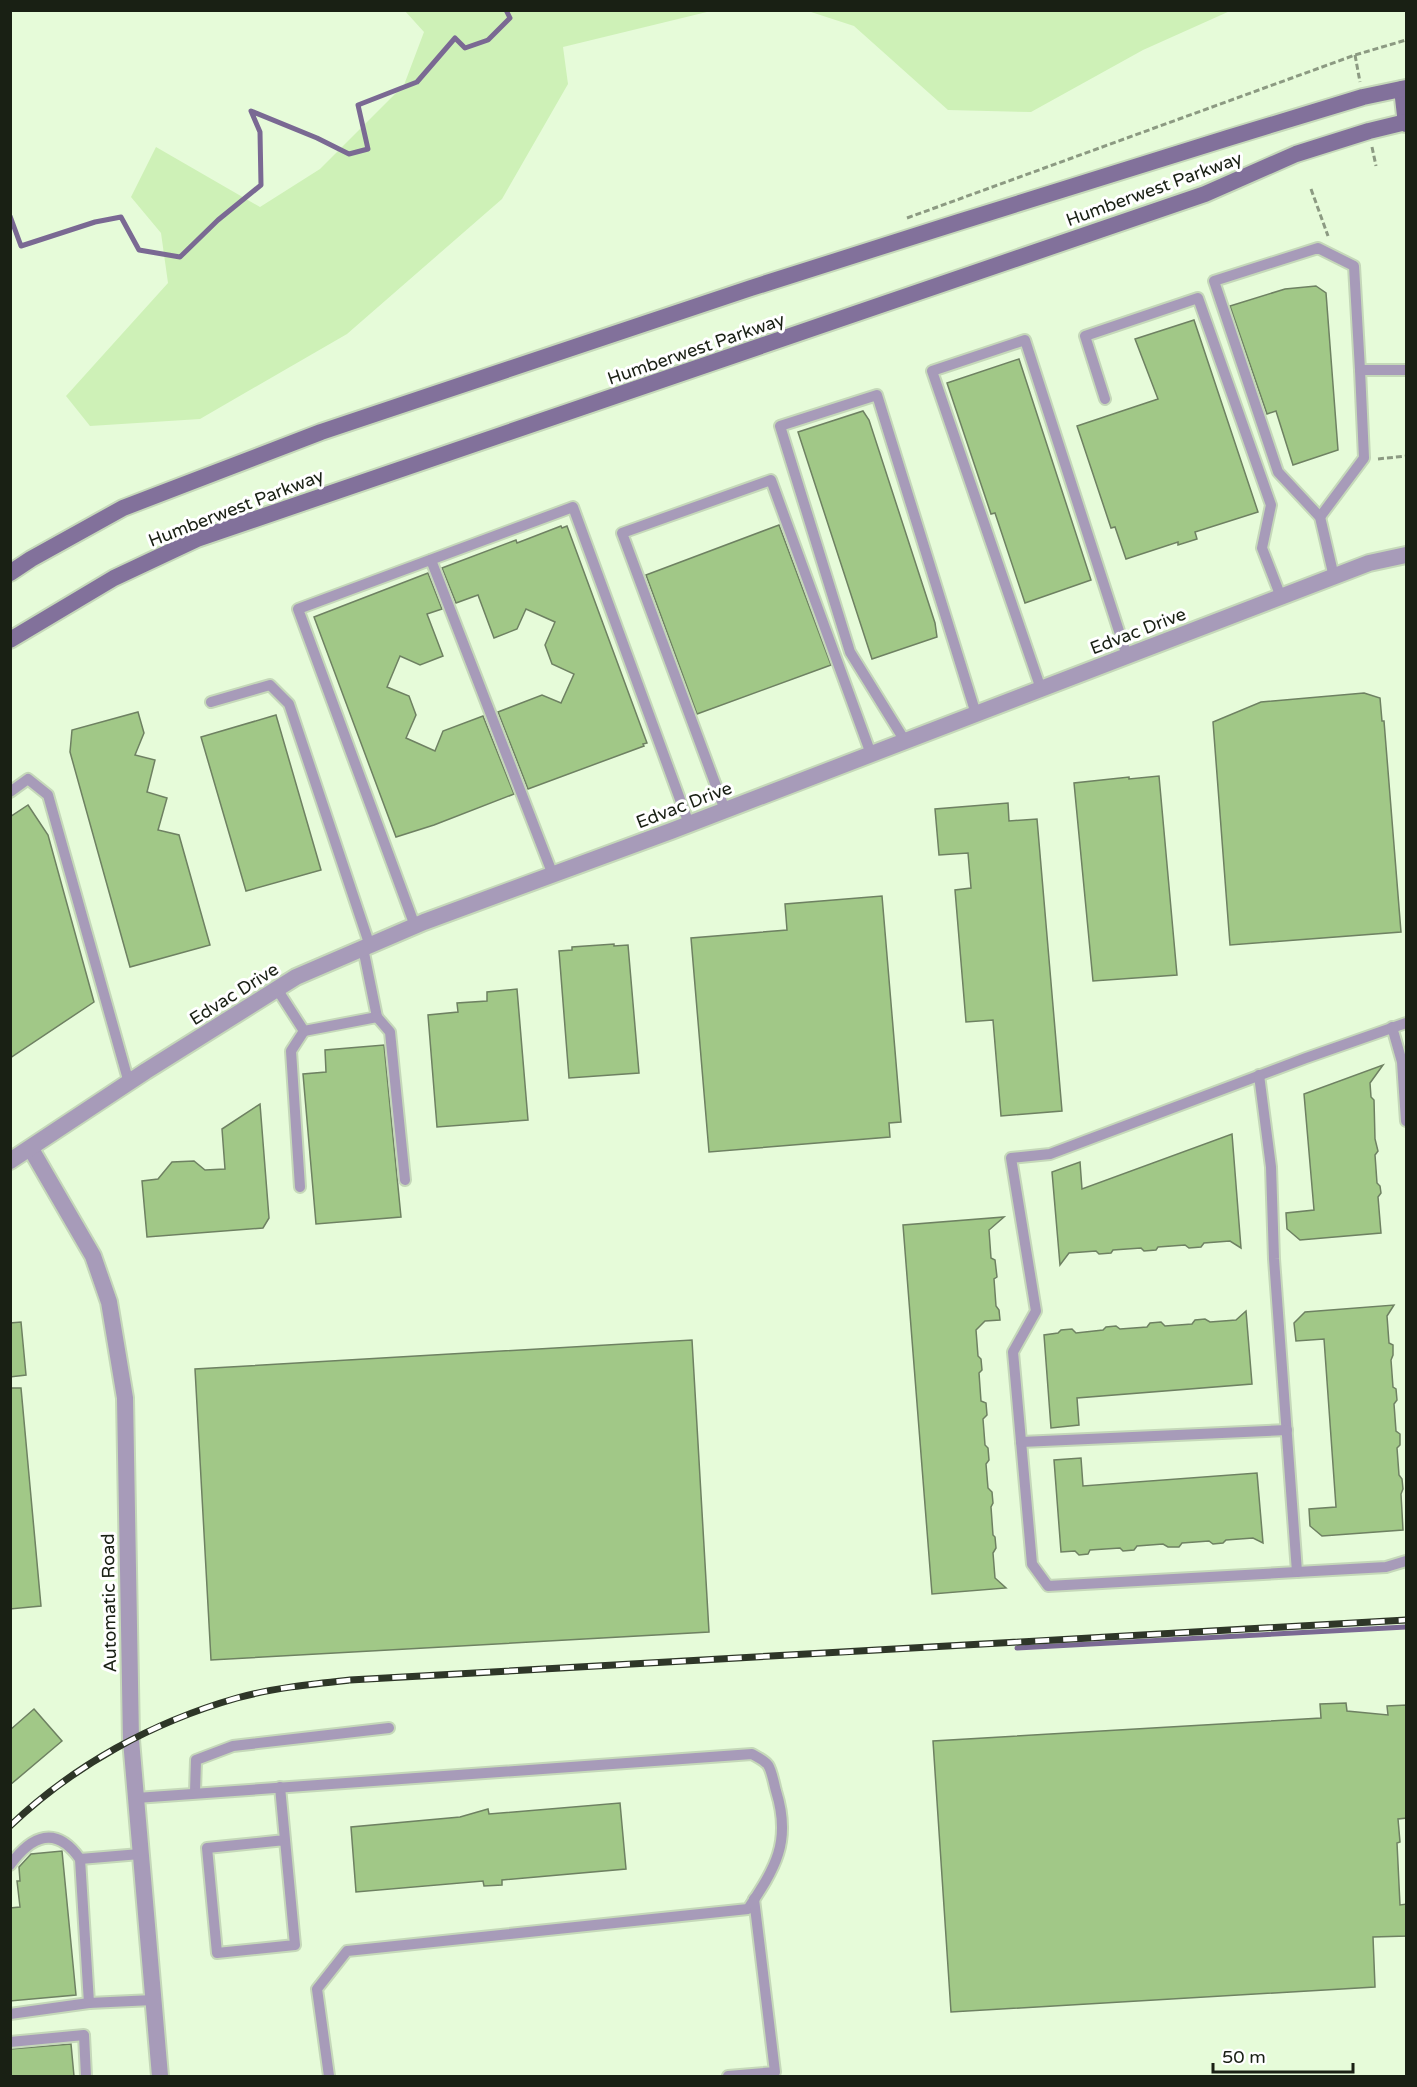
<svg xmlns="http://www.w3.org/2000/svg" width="1417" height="2087" viewBox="0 0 1417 2087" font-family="'Varela Round',sans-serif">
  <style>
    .green { fill: #cef1b7 }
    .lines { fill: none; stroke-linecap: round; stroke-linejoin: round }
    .stream { stroke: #7a6993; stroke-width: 5 }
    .building { fill: #a1c887; stroke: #6e8162; stroke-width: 1.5 }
    .service-casing { stroke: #c5d8b9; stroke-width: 14 }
    .minor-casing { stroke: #c5d8b9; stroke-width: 20 }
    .secondary-casing { stroke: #c5d8b9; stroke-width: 20 }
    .path { stroke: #8c9a82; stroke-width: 3; stroke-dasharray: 6 3; stroke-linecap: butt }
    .service { stroke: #a79bb9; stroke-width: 10 }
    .minor { stroke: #a79bb9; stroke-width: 16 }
    .secondary { stroke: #82719b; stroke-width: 16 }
    .rail-casing { stroke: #2e3628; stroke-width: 7 }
    .rail { stroke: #fff; stroke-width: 4.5; stroke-dasharray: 14; stroke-linecap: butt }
    .labels { text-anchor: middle; stroke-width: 6; stroke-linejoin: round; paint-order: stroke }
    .street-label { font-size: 18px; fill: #192014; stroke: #fff }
  </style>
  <rect width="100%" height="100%" fill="#e6fbd9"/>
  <g class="green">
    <polygon points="405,11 711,11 563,47 568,84 502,199 347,334 200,419 90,426 66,396 168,283 161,233 131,197 156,147 260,207 320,169 404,85 424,32"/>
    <polygon points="808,11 1230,10 1230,11 1143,50 1031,112 948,110 854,26"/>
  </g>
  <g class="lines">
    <g class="stream">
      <polyline points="10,216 21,246 95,222 121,217 139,250 180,257 218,220 261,185 260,132 251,111 317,138 349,154 368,149 358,105 417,82 455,38 465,48 488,40 510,18 506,10"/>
      <polyline points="1017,1648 1406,1627"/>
    </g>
  </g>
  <g class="building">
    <polygon points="1316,286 1326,293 1338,450 1293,465 1276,411 1267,414 1230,306 1285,289"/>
    <polygon points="1194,320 1258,512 1195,532 1197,539 1178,545 1178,542 1126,559 1115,527 1111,528 1077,426 1158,399 1135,339"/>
    <polygon points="1019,359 1091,580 1025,603 995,513 991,514 947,383"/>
    <polygon points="863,411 869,420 935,623 937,637 872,659 798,432"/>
    <polygon points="779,525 831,665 697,714 646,575"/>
    <polygon points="561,526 562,528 567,526 647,743 643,744 644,746 528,789 498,712 542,695 561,703 574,674 552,664 545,645 555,622 526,609 517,629 494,638 478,595 456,603 442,568 516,540 517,543"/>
    <polygon points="428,573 442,609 427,614 443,656 420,665 400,656 387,687 409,696 416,715 406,738 435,751 443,731 483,716 514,794 434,825 396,837 314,617"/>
    <polygon points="1364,693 1380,698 1382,721 1384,721 1401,932 1230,945 1213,722 1261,702"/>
    <polygon points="138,712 144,733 135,755 155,760 147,792 167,798 158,830 179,835 210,945 130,967 70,752 72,730"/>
    <polygon points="276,715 321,870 246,891 201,737"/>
    <polygon points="1159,776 1177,975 1093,981 1074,783 1129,777 1129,779"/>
    <polygon points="1008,803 1009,821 1037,819 1062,1111 1001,1116 993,1020 966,1022 955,890 971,888 968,853 939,855 935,809"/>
    <polygon points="28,805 48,835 94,1002 10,1058 10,817"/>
    <polygon points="882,896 901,1122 889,1123 890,1137 709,1152 691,938 787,930 785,904"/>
    <polygon points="614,944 614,946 628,945 639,1073 569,1078 559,951 572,950 572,947"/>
    <polygon points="517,989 528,1120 437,1127 428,1015 458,1012 457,1003 487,1001 487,992"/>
    <polygon points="384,1045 401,1217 316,1224 303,1074 326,1072 325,1050"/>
    <polygon points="1383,1065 1370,1083 1371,1097 1374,1100 1375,1139 1378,1151 1375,1155 1377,1183 1380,1186 1381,1193 1378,1197 1381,1233 1300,1240 1287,1229 1286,1213 1314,1210 1304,1094"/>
    <polygon points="260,1104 269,1218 263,1228 147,1237 142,1181 158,1179 172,1162 194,1161 205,1170 225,1169 222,1129"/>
    <polygon points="1232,1134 1241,1248 1230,1241 1204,1243 1201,1247 1189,1248 1185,1245 1158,1247 1156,1250 1144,1251 1141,1248 1113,1250 1111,1253 1099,1254 1096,1251 1069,1253 1060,1265 1052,1172 1080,1162 1082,1189"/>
    <polygon points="1004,1217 989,1230 991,1258 995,1260 997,1277 994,1279 996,1306 999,1310 1000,1320 985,1321 976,1330 978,1356 981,1359 982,1370 979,1373 981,1401 986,1403 987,1415 983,1419 985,1445 988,1448 989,1460 986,1464 988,1488 992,1492 993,1503 991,1507 993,1535 995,1537 996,1548 993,1553 995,1578 1006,1588 932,1594 903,1225"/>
    <polygon points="1394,1305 1387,1316 1389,1343 1393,1345 1393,1355 1391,1360 1393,1387 1396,1389 1397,1400 1394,1404 1396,1431 1400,1434 1400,1445 1397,1448 1399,1475 1402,1479 1403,1489 1401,1494 1403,1530 1322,1536 1310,1526 1309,1509 1336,1507 1324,1339 1296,1341 1294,1323 1305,1312"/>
    <polygon points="1246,1311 1252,1384 1077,1398 1079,1425 1051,1428 1044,1335 1058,1333 1061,1330 1072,1329 1076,1333 1103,1330 1106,1327 1116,1326 1120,1329 1147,1327 1150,1323 1161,1322 1165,1326 1192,1324 1195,1320 1205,1319 1210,1322 1236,1320"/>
    <polygon points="21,1322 26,1375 10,1377 10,1323"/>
    <polygon points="692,1340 709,1632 211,1660 195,1369"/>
    <polygon points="10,1388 21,1388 41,1606 10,1609"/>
    <polygon points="1081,1458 1083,1486 1257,1473 1263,1543 1253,1538 1226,1540 1223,1543 1213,1544 1209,1541 1182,1543 1179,1547 1168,1547 1163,1544 1137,1546 1134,1550 1123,1551 1120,1548 1090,1550 1088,1554 1079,1555 1075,1551 1061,1552 1054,1460"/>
    <polygon points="1346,1703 1347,1711 1388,1715 1387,1706 1407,1705 1407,1818 1398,1819 1400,1842 1397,1843 1400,1905 1407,1904 1407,1936 1373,1937 1375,1987 951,2012 933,1741 1321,1718 1320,1704"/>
    <polygon points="34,1709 62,1741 10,1785 10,1730"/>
    <polygon points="620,1803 626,1869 502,1880 502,1885 484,1886 483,1881 356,1892 351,1827 460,1817 488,1809 489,1814"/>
    <polygon points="62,1851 76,1995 10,2001 10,1908 20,1907 17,1881 20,1881 19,1867 31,1854"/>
    <polygon points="71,2044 74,2076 10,2076 10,2049"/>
  </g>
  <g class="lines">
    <defs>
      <g id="service">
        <polyline points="1105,399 1085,336 1198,298 1271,505 1262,548 1281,597"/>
        <polyline points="1320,517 1364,458 1360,370"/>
        <polyline points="431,560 553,875"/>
        <polyline points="1334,577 1320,517 1278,472 1214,281 1318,248 1354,266 1360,370 1406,370"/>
        <polyline points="1041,689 932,371 1025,340 1127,656"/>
        <polyline points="211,702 270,685 289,704 370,946"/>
        <polyline points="905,741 850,652 780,426 877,395 976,714"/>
        <polyline points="10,792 28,779 48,795 129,1083"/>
        <polyline points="725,810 622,533 771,480 871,754"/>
        <polyline points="415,926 298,609 573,507 689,824"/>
        <polyline points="277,989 304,1031 377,1017 363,948"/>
        <polyline points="377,1017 390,1032 405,1180"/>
        <polyline points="1406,1023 1306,1058 1050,1154 1011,1158 1036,1311 1013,1352 1032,1564 1048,1586 1386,1567 1406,1561"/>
        <polyline points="1392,1027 1402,1062 1406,1121"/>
        <polyline points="1259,1075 1271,1167 1274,1259 1297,1572"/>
        <polyline points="300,1187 291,1051 304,1031"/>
        <polyline points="1021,1442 1287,1430"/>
        <polyline points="280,1787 295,1945 217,1953 207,1848 285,1840"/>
        <polyline points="195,1792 196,1760 233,1746 389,1728"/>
        <path d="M 136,1798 L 752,1754 C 757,1757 764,1760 768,1765 C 772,1771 774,1784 776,1791 C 792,1842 775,1868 748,1909 L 347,1951 L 317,1989 L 329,2076"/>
        <polyline points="80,1859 140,1854"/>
        <path d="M 10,1865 C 32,1835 56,1825 80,1859 L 89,2003"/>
        <polyline points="10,2014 89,2003 153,2000"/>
        <polyline points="10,2042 84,2035 86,2076"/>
        <polyline points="728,2076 775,2072 754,1899"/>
      </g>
      <g id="minor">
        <polyline points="31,1149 93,1256 109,1302 125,1398 131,1740 160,2076"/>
        <polyline points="10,1161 146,1071 296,977 424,922 671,831 1369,563 1406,555"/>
      </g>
      <g id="secondary">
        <polyline points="1402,89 1406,124"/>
        <polyline points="10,573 31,559 123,508 321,432 751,288 959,222 1228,138 1363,97 1406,88"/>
        <polyline points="10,640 114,578 197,539 1205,194 1296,154 1369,131 1406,122"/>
      </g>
    </defs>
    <use href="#service" class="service-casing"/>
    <use href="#minor" class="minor-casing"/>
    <use href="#secondary" class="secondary-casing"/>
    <g class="path">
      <polyline points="1355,55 1360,82"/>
      <polyline points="1372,147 1376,166"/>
      <polyline points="1311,189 1328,236"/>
      <polyline points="907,218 1355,55 1406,40"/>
      <polyline points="1378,459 1406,456"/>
    </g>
    <use href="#service" class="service"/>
    <use href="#minor" class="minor"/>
    <use href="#secondary" class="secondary"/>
    <defs>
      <path id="rail" d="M 10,1826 C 74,1765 153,1722 237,1698 C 273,1688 312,1684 350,1680 L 1406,1620"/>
    </defs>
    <use href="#rail" class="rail-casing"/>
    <use href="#rail" class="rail"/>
  </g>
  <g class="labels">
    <g class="street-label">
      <text transform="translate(1154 189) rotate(-20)" y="6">Humberwest Parkway</text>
      <text transform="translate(696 349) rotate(-19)" y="6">Humberwest Parkway</text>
      <text transform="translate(236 508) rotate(-21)" y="6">Humberwest Parkway</text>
      <text transform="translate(1138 631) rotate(-21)" y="6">Edvac Drive</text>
      <text transform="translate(684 805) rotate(-21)" y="6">Edvac Drive</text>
      <text transform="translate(234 994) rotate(-32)" y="6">Edvac Drive</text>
      <text transform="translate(109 1603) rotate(-91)" y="6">Automatic Road</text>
    </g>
  </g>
  <rect width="1417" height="2087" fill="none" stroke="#192014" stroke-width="24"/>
  <path d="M1213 2063v9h140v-9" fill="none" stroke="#192014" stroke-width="3"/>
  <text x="1222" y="2063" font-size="18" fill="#192014" stroke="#ffffff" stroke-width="4.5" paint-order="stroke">50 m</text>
</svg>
